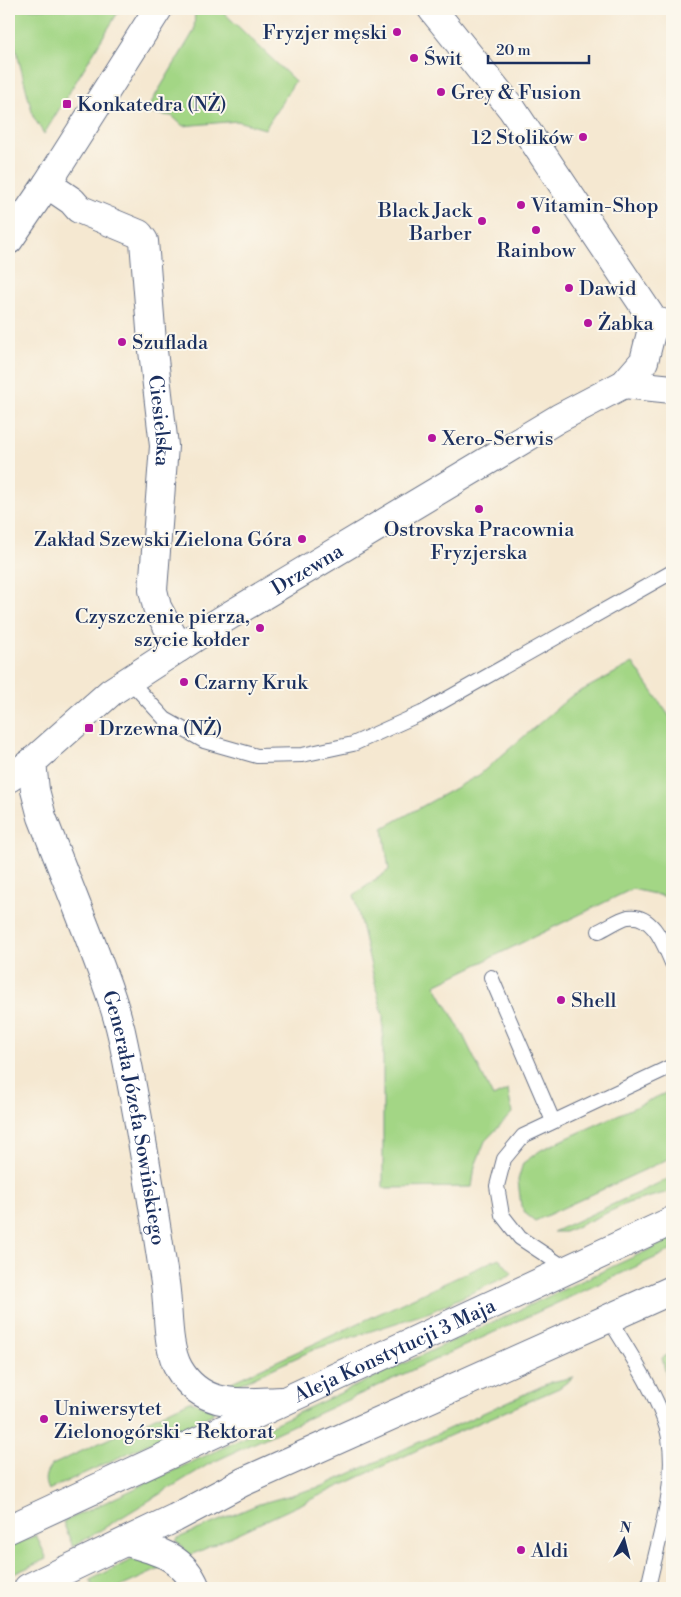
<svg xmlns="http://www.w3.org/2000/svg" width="681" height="1597" viewBox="0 0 681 1597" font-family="'Libre Bodoni',serif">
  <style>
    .green { fill: #a3d685; stroke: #5f8272 }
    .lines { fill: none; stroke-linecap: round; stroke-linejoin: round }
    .service-casing { stroke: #677086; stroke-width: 16 }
    .minor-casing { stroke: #677086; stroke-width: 30 }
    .secondary-casing { stroke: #677086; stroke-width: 30 }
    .service { stroke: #fff; stroke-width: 14 }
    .minor { stroke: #fff; stroke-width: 28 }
    .secondary { stroke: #fff; stroke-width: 28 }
    .poi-dot { fill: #b5179e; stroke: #fbf7ec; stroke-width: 2 }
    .labels { text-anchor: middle; stroke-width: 4; stroke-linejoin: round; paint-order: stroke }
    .poi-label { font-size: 20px; fill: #1b2f5e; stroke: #fbf7ec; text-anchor: start }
    .street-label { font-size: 20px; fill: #1b2f5e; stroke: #fbf7ec }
  </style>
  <rect width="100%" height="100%" fill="#fbf7ec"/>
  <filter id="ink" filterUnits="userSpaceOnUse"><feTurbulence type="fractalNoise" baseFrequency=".02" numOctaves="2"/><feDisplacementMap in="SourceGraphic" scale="10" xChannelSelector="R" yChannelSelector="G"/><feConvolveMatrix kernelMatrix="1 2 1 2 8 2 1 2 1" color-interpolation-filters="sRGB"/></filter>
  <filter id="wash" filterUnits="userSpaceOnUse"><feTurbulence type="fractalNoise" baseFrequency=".0096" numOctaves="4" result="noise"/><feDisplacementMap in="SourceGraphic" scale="20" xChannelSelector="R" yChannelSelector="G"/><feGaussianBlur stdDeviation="1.12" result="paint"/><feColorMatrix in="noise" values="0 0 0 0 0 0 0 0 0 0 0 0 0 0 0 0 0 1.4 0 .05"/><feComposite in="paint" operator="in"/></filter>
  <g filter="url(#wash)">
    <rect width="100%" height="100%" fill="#f5e8d1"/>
    <g class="green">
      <polygon points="9,9 120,9 44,134 33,116 9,21"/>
      <polygon points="195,9 220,9 295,81 265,129 237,121 183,126 172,116 145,113 194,31"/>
      <polygon points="633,663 672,720 672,898 632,889 435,985 461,1031 493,1097 508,1090 512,1113 485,1141 475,1166 472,1187 383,1188 383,1016 354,895 389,870 383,828 479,775 570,697"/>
      <polygon points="672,1090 672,1157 535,1221 526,1214 521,1206 518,1180 523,1163 541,1150"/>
      <polygon points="672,1177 672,1191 628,1203 565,1232 553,1232"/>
      <polygon points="672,1239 672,1250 209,1464 73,1547 63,1522"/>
      <polygon points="499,1258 512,1273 510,1275 430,1312 315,1349 235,1386 221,1387"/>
      <polygon points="672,1352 672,1400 662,1358"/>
      <polygon points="574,1377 559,1388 426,1446 200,1551 190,1555 176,1541 178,1538 259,1504 323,1486 551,1382"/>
      <path d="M 190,1401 L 213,1410 L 213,1414 L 48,1490 C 43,1480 45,1473 52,1465 Z"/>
      <polygon points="36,1535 47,1559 9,1576 9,1548"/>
      <polygon points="131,1560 145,1560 164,1567 118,1588 94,1588 90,1580"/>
    </g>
  </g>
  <g filter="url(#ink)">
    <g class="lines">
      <defs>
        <g id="service">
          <polyline points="129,680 165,719 204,741 257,756 302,755 353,744 422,713 672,572"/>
          <path d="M 599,931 C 608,927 619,919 628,917 C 653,913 664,945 672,963"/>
          <polyline points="491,977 553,1121"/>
          <polyline points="567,1269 520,1238 502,1215 497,1186 504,1159 523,1136 672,1066"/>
          <path d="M 609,1319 C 628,1350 663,1403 669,1438 C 677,1487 658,1540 648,1588"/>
        </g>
        <g id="minor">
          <polyline points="432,9 512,109 654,321 671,325"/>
          <path id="s1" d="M 47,184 L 72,201 L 79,209 L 139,234 L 144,241 L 152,342 L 164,446 L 153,590 L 157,607 L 179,648"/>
          <polyline points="9,240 47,184 158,9"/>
          <polyline points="624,384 672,389"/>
          <path id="s2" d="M 32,762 L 35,790 L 42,817 C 58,857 73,897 89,937 C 102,972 117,1008 124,1045 C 140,1124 153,1204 165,1283 C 169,1308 166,1347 179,1369 C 203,1410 243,1402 283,1401"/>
          <path id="s3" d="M 9,778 L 32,762 L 111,692 L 222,620 L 559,418 L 624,384 L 644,361 L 654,321"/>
          <path d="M 127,1542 C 158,1551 183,1556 196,1588"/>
        </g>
        <g id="secondary">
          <path id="s4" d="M 9,1529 L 672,1221"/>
          <polyline points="28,1588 175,1518 243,1482 672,1290"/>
        </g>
      </defs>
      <use href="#service" class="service-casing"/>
      <use href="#minor" class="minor-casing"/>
      <use href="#secondary" class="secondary-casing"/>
      <use href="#service" class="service"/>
      <use href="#minor" class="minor"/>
      <use href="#secondary" class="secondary"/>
    </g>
  </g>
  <g class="poi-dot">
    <circle cx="397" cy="32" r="5"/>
    <circle cx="414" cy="58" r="5"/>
    <circle cx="441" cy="92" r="5"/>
    <rect x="62" y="99" width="10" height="10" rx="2.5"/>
    <circle cx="583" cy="137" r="5"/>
    <circle cx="521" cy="205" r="5"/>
    <circle cx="482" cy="221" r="5"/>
    <circle cx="536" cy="230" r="5"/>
    <circle cx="569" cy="288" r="5"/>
    <circle cx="588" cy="323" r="5"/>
    <circle cx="122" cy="342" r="5"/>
    <circle cx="432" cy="438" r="5"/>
    <circle cx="479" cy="509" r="5"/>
    <circle cx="302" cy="539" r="5"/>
    <circle cx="260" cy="628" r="5"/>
    <circle cx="184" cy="682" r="5"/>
    <rect x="84" y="723" width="10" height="10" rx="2.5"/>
    <circle cx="561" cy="1000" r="5"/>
    <circle cx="44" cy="1419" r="5"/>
    <circle cx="521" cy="1550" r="5"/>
  </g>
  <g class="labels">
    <g class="poi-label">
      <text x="387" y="39" text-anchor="end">Fryzjer męski</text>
      <text x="424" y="65">Świt</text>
      <text x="451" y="99">Grey &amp; Fusion</text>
      <text x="77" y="111">Konkatedra (NŻ)</text>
      <text x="573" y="144" text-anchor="end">12 Stolików</text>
      <text x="531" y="212">Vitamin-Shop</text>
      <text x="472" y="217" text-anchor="end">Black Jack<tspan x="472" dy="23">Barber</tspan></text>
      <text x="536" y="257" text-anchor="middle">Rainbow</text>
      <text x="579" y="295">Dawid</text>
      <text x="598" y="330">Żabka</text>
      <text x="132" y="349">Szuflada</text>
      <text x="442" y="445">Xero-Serwis</text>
      <text x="479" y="536" text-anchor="middle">Ostrovska Pracownia<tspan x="479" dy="23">Fryzjerska</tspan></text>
      <text x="292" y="546" text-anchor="end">Zakład Szewski Zielona Góra</text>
      <text x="250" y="623" text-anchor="end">Czyszczenie pierza,<tspan x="250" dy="23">szycie kołder</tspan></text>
      <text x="194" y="689">Czarny Kruk</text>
      <text x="99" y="735">Drzewna (NŻ)</text>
      <text x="571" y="1007">Shell</text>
      <text x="54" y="1415">Uniwersytet<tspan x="54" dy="23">Zielonogórski - Rektorat</tspan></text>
      <text x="531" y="1557">Aldi</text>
    </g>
    <g class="street-label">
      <text dy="7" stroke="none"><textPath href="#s1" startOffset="295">Ciesielska</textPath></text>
      <text dy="7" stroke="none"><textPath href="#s3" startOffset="365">Drzewna</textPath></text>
      <text dy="7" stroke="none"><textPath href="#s2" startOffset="372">Generała Józefa Sowińskiego</textPath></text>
      <text dy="7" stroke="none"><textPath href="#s4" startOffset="425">Aleja Konstytucji 3 Maja</textPath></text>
    </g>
  </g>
  <rect width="681" height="1597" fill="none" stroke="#fbf7ec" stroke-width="30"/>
  <g transform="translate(624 1540) rotate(7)" stroke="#fbf7ec" stroke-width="4" paint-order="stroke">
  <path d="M0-4L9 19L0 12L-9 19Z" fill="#1b2f5e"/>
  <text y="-8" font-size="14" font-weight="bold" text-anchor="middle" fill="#1b2f5e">N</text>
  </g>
  <path d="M488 55v8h101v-8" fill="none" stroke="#1b2f5e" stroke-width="2.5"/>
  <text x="496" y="55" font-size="15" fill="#1b2f5e" stroke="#fbf7ec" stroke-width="4" paint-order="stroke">20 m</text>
</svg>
